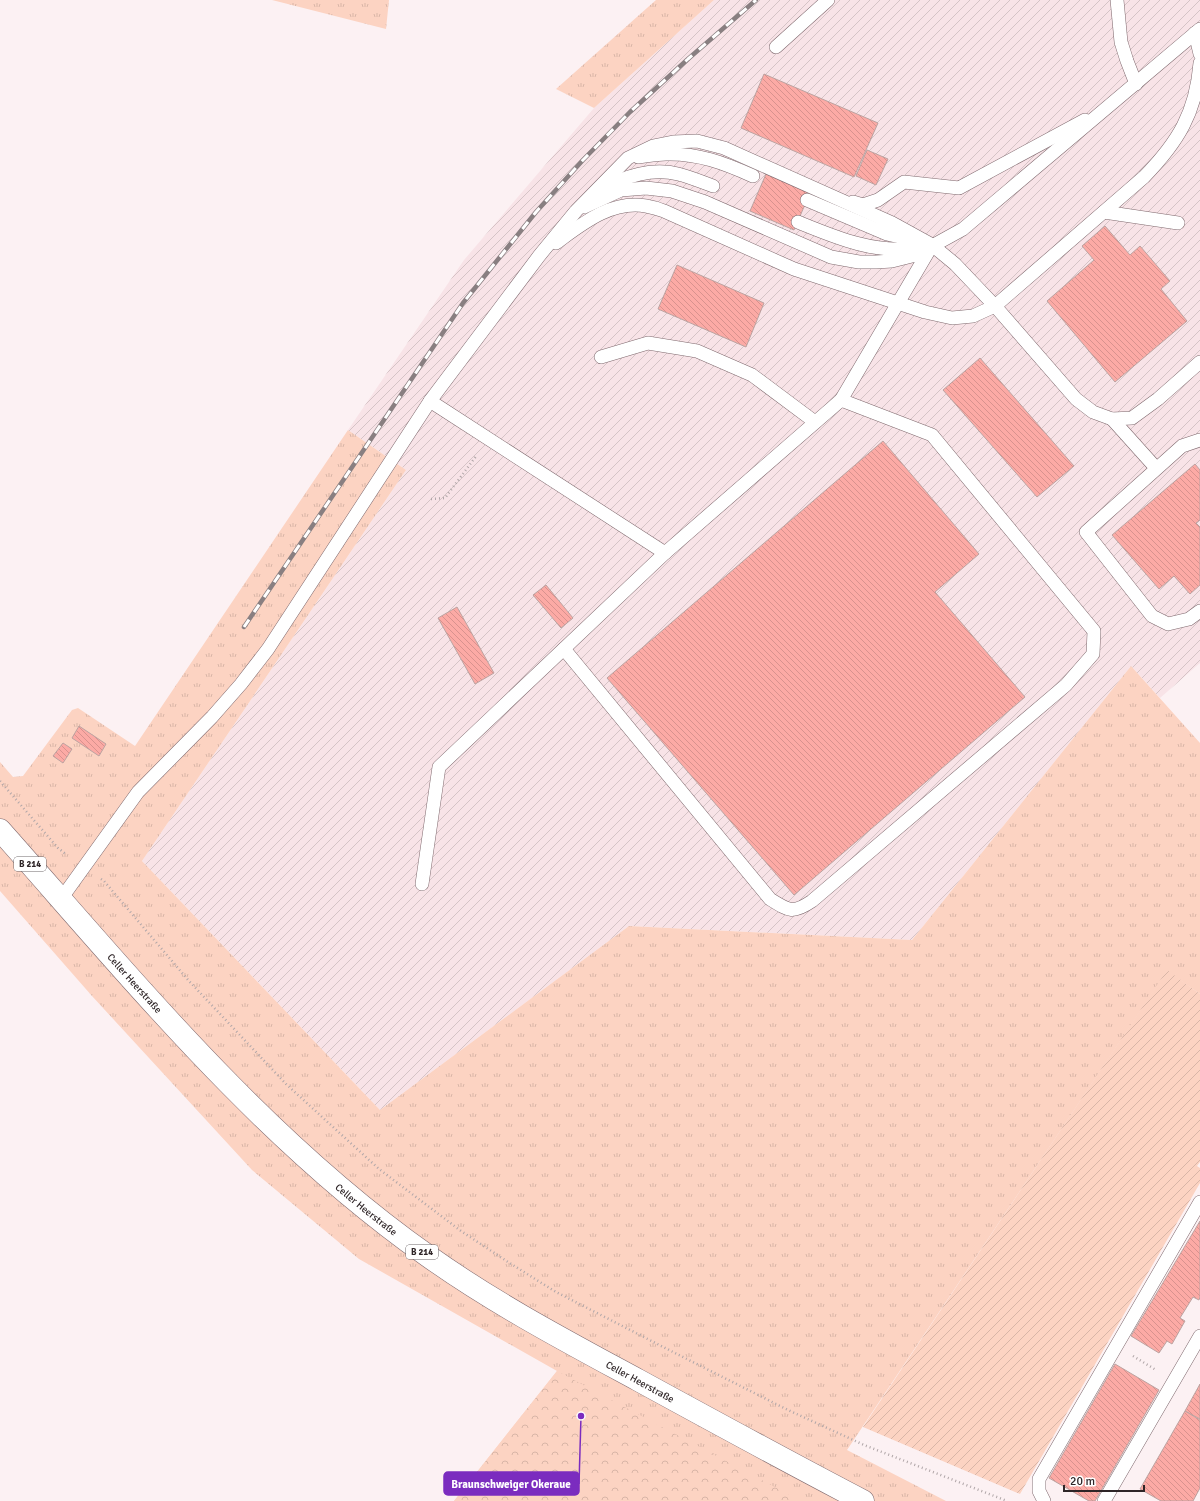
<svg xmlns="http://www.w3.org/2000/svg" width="1200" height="1501" viewBox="0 0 1200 1501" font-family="Signika,sans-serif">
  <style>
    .industrial { fill: url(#industrial-furrows) }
    .grass { fill: url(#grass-tufts) }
    .park { fill: url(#park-crowns) }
    .garden { fill: url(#garden-furrows) }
    .building { fill: url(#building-back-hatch); stroke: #bca3a1 }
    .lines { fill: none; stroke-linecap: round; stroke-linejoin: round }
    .lane-casing { stroke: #7f696e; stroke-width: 14 }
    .primary-casing { stroke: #7f696e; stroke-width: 23 }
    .path { stroke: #b0a6a8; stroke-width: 2.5; stroke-dasharray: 1 3; stroke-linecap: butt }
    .lane { stroke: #fff; stroke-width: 13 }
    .primary { stroke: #fff; stroke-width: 22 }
    .rail-casing { stroke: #897f81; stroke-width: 4.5 }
    .rail { stroke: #fff; stroke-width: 3; stroke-dasharray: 9; stroke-linecap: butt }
    .labels { text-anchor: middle; stroke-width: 3; stroke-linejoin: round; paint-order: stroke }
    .shield { fill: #fff; stroke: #6d6668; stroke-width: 1 }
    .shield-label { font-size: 9px; font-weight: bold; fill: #2e2527 }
    .street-label { font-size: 10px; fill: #2e2527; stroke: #fff }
    .leader { fill: none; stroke: #7b2cbf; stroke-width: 1.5 }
    .callout-dot { fill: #7b2cbf; stroke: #fff; stroke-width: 1.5 }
    .callout { fill: #7b2cbf; stroke: #7b2cbf; stroke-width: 1.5 }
    .callout-label { font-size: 11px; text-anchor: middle; font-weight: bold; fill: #fff }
  </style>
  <defs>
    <pattern id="industrial-furrows" width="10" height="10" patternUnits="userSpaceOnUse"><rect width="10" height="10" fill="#f8e3e7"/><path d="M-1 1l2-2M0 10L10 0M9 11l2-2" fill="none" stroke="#d5c3c6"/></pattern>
    <pattern id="grass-tufts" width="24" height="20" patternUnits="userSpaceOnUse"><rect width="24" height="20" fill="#fcd3c2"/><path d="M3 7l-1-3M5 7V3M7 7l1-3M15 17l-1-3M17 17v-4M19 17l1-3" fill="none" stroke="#d8b5a7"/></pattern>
    <pattern id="park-crowns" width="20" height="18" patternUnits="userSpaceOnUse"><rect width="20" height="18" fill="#fcd3c2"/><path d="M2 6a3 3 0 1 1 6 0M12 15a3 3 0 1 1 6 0" fill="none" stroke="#d8b5a7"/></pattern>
    <pattern id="garden-furrows" width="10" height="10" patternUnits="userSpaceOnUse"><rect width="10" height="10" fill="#fcd3c2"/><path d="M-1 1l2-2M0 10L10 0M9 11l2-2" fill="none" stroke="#d8b5a7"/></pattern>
    <pattern id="building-back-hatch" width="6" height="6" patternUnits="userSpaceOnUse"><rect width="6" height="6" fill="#fcaaa5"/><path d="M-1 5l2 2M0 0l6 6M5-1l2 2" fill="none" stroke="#d8928e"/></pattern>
  </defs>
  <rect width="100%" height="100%" fill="#fcf1f3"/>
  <polygon class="industrial" points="714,0 1200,0 1200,663 1160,698 1131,666 912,940 629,926 380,1110 142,861 406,470 348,430 464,260 594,108"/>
  <g class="grass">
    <polygon points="272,0 389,0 386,29"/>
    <polygon points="656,0 714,0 594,108 556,89"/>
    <polygon points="348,430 406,470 142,861 380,1110 629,926 912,940 1131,666 1200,743 1200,994 1167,971 847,1450 946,1501 454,1501 557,1371 359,1259 252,1170 92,996 0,891 0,762 13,777 23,776 72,710 78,708 135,746"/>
  </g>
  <polygon class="park" points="557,1371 801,1501 454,1501"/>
  <polygon class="garden" points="1167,970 1200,994 1200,1162 1197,1166 1200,1168 1200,1183 1020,1494 863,1427"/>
  <g class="building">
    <polygon points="764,74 878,123 854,177 741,128"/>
    <polygon points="867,150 888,159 876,185 856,176"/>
    <polygon points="766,174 810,193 794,230 750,211"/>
    <polygon points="1105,226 1130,255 1140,246 1170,281 1161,289 1187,321 1115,382 1047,301 1094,260 1082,246"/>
    <polygon points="677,265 764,303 746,347 658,309"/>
    <polygon points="980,358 1074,466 1037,497 943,390"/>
    <polygon points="883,441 979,554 935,592 1025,697 794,895 607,678"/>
    <polygon points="1195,464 1200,470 1200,520 1196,523 1200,527 1200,585 1190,594 1174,576 1159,589 1112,535"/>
    <polygon points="546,585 573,618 561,628 533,595"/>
    <polygon points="457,607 494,673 475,684 438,618"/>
    <polygon points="79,726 106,744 99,756 72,738"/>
    <polygon points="63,743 72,749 63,763 53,756"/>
    <polygon points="1200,1221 1200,1297 1199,1300 1193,1297 1180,1318 1185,1321 1172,1344 1167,1341 1159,1353 1131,1336"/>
    <polygon points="1115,1364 1159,1390 1095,1501 1089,1501 1049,1478"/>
    <polygon points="1200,1384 1200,1419 1185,1411"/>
    <polygon points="1185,1411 1200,1420 1200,1488 1193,1501 1161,1501 1140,1489"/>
  </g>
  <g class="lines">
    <defs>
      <g id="lane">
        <polyline points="1117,0 1121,42 1127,61 1136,84"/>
        <polyline points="1195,33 1200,54"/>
        <polyline points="776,47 828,0"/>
        <path d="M 638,157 C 647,156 657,154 666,154 C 698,153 724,163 753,176"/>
        <path d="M 604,190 C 624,175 654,168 678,174 C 690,177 702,182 713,186"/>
        <polyline points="807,200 887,234 917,241"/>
        <polyline points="853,202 863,205 878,200 904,182 959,188 1085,120"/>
        <polyline points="584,207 621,190 646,188 672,191 705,202 831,257 859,262 876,262 892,261 916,255 963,229 1200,29"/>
        <polyline points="1104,212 1178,223"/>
        <path d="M 798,222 C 835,237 874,254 915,248"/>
        <path d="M 556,243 C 582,224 611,200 646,206 C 652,207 659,209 664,211 L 794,269 L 925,312 L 952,318 L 973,316 L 995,306 L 1144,177 C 1178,142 1196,113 1200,63"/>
        <polyline points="601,357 648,343 697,351 752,375 815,422"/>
        <polyline points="430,401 665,553 841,400 931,247"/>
        <polyline points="1112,419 1156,468"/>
        <polyline points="1200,440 1182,446 1086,532 1152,616 1168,624 1189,619 1200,611"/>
        <path d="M 564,649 L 770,899 C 789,911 793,914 812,901 L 1066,685 L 1093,654 L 1094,631 L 932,435 L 841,400"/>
        <polyline points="422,884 439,767 665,553"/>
        <polyline points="61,899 138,792 212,717 241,684 268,649 430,401 539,256 576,211 628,158 653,146 673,142 697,141 724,148 892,223 932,245 955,264 995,306 1076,399 1093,412 1112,419 1132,418 1158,399 1200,362"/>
        <polyline points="1044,1501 1039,1491 1039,1479 1200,1202"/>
        <polyline points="1104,1501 1200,1336"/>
      </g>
      <g id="primary">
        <path id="s1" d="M 0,830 C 133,980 262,1139 428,1256 C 494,1303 566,1341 638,1380 C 713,1421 788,1462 863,1501"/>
      </g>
    </defs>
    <use href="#lane" class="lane-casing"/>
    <use href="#primary" class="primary-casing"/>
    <g class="path">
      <polyline points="431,499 445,498 477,455"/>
      <polyline points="0,781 58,848 67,855"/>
      <polyline points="101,879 104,881 189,981 286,1084 379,1169 461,1231 508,1262 556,1292 673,1352 788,1410 864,1445 1007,1501"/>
      <polyline points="1133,1356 1156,1370"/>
    </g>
    <use href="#lane" class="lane"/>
    <use href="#primary" class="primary"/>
    <defs>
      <polyline id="rail" points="244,627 463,303 536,212 583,160 630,112 688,59 756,0"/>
    </defs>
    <use href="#rail" class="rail-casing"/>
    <use href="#rail" class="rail"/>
  </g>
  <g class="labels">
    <g class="shield">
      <rect x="14" y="857" width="32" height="14" rx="3"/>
      <rect x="406" y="1245" width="32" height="14" rx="3"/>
    </g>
    <g class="shield-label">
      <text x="30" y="867">B 214</text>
      <text x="422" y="1255">B 214</text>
    </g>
    <g class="street-label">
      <text dy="4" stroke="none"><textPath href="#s1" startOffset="204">Celler Heerstraße</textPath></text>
      <text dy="4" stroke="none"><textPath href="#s1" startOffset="528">Celler Heerstraße</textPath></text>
      <text dy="4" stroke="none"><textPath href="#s1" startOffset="852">Celler Heerstraße</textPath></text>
    </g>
  </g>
  <path class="leader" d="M581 1416L579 1484"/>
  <circle class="callout-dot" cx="581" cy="1416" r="4"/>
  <rect class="callout" x="444" y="1472" width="135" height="23" rx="4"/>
  <g class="callout-label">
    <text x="511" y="1488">Braunschweiger Okeraue</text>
  </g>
  <path d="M1064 1485v6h80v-6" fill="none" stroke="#2e2527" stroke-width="2"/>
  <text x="1070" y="1485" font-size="12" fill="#2e2527" stroke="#ffffff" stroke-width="3" paint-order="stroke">20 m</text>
</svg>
